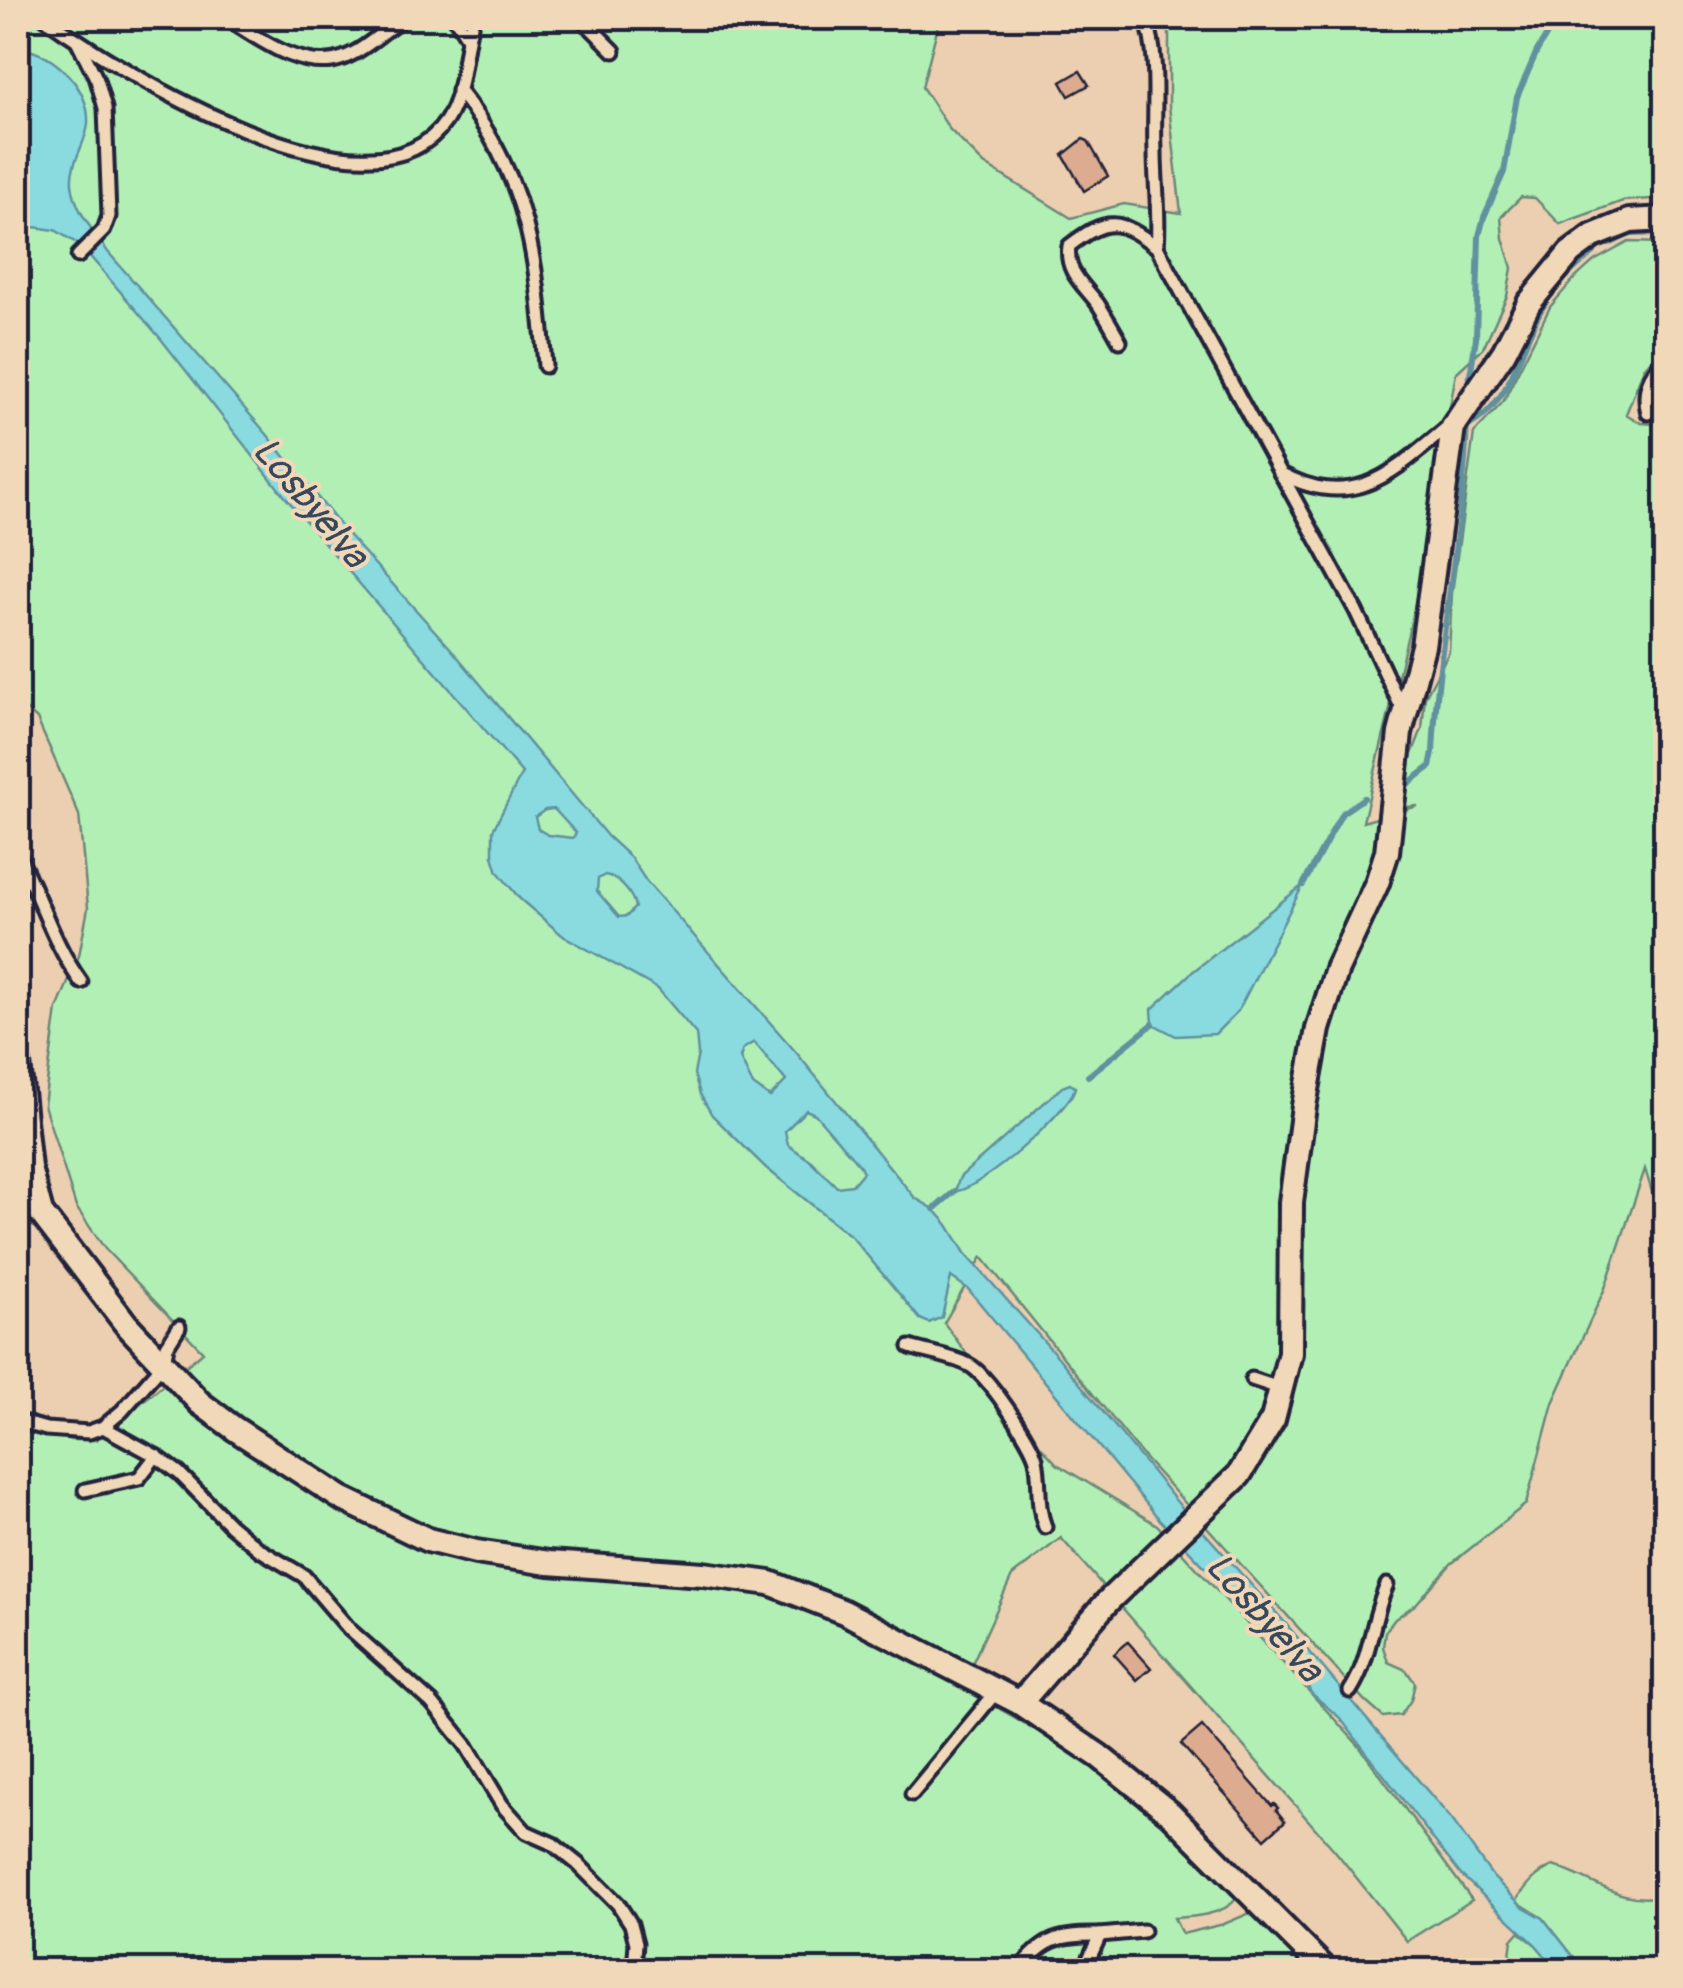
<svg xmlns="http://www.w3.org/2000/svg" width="1683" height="1988" viewBox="0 0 1683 1988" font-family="Pangolin,sans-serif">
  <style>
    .green { fill: #b2efb5; stroke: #6a8878; stroke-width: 2.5 }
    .water { fill: #89dbe0; stroke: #60919e; stroke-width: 2.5; fill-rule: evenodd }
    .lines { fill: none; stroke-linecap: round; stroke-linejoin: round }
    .stream { stroke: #60919e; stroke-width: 6 }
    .building { fill: #ddab8f; stroke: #22223b; stroke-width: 2.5 }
    .service-casing { stroke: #22223b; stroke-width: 19 }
    .minor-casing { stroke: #22223b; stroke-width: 30 }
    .service { stroke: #f0d8b8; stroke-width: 11 }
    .minor { stroke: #f0d8b8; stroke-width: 22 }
    .labels { text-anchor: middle; stroke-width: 8; stroke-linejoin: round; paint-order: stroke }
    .water-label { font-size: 38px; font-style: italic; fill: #37475c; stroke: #f0d8b8 }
  </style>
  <rect width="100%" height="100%" fill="#eccfb0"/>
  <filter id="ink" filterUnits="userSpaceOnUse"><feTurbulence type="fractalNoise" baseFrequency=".01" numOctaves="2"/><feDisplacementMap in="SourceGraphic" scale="20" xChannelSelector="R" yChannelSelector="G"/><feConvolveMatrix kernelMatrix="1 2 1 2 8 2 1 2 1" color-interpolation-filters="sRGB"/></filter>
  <g filter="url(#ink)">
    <g class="green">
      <path d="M 18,18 L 940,18 L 922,87 L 950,130 L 984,164 L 1071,218 L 1124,204 L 1181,213 L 1169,106 L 1169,18 L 1665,18 L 1665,198 L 1623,201 L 1560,224 L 1535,198 L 1521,197 L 1501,217 L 1503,238 L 1512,268 L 1507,296 L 1483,348 L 1456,373 L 1414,609 L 1363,822 L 1418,806 L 1406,807 L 1403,801 L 1405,772 L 1422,729 L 1425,697 L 1449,652 L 1452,593 L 1474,433 L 1503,402 L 1550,307 L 1573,280 L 1594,261 L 1629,242 L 1665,243 L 1665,344 L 1644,368 L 1626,414 L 1641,423 L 1653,424 L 1665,388 L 1665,1235 L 1645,1169 L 1605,1288 L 1553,1403 L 1526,1504 L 1451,1564 L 1416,1604 L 1395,1619 L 1385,1632 L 1383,1647 L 1388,1662 L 1406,1670 L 1415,1683 L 1411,1700 L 1401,1715 L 1383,1717 L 1365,1701 L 1147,1461 L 982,1257 L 944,1323 L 1009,1411 L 1057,1464 L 1157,1525 L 1359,1746 L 1472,1900 L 1407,1941 L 1336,1852 L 1061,1538 L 1012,1576 L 961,1688 C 1014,1716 1065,1745 1113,1781 C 1158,1816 1197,1858 1237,1898 C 1224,1915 1194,1917 1174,1918 L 1182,1934 L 1224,1924 L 1250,1913 L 1310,1970 L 18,1970 L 18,1423 L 71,1440 L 96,1440 L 203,1352 L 105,1249 L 76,1207 L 44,1105 L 57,1009 L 79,956 L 88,908 L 79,815 L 37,719 L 18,702 Z"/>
      <path d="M 1553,1866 C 1592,1878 1624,1907 1665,1895 L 1665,1970 L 1584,1970 L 1543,1918 L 1516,1901 C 1526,1886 1536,1873 1553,1866 Z"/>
      <polygon points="1519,1932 1536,1945 1557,1970 1508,1970 1512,1940"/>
    </g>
    <g class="water">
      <path d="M 21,48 C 54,54 90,87 88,124 C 86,144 70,162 72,184 C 75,211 93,230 108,252 L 266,433 L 343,529 L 452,650 L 608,837 L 631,858 L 646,881 L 795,1051 L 915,1198 L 934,1209 L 948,1225 L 965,1253 L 1058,1357 L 1177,1502 L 1281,1618 L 1453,1821 L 1493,1877 L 1522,1906 L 1543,1918 L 1584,1970 L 1557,1970 L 1536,1945 L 1460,1874 L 1340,1718 L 1311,1693 L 1296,1662 L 1160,1520 L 968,1289 L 951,1277 L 942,1317 L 929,1323 L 920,1319 L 851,1236 L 766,1168 L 712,1115 L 700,1094 L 694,1074 L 698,1054 L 696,1034 L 658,989 L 562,935 L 520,899 L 498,872 L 493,856 L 493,830 L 522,773 L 286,498 L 161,339 L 81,246 L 55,230 L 18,225 L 18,49 ZM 554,809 L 576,833 L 573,838 L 548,835 L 538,829 L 535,817 L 545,810 ZM 605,875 C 618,877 633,894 635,907 L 627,916 L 619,917 L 597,891 L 598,879 ZM 754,1042 L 786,1081 L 770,1097 L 753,1085 L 740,1058 L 743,1049 ZM 806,1110 L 815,1114 L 860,1166 L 863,1172 L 852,1185 L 837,1187 L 811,1161 L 788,1145 L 785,1131 Z"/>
      <polygon points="1303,885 1238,1011 1215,1034 1176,1036 1153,1024 1152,1009 1191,973"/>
      <path d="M 1070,1084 L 1075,1087 C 1072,1109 978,1192 955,1191 L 960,1177 L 1062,1087 Z"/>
    </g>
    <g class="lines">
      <g class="stream">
        <polyline points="1609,244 1630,234 1666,233"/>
        <polyline points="1468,388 1476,338 1479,236 1484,217 1504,172 1517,97 1537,51 1557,18"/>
        <path d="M 1467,427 C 1513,401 1517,353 1541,310 C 1554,287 1573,268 1594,252"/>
        <path d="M 1402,788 L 1430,767 L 1433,752 C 1438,641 1463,533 1467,422"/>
        <polyline points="1303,885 1342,813 1364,798"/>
        <polyline points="1088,1076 1153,1024"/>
        <polyline points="934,1209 955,1191"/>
      </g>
    </g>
    <g class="building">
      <polygon points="1080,71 1089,85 1069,96 1061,82"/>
      <polygon points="1083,139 1088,141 1108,176 1084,191 1063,155"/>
      <polygon points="1128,1642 1151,1668 1137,1680 1114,1654"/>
      <polygon points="1202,1726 1272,1806 1274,1804 1278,1808 1276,1810 1285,1821 1265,1839 1181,1744"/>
    </g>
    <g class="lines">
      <defs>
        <g id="service">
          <path d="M 45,18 C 119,71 373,230 446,121 C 465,92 463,50 473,18"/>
          <path d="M 226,18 C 258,38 303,73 343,58 C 365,50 384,30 403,18"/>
          <polyline points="455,18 467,37"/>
          <polyline points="581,18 614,51"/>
          <path d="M 1146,18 C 1160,61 1153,106 1155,152 C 1155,184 1160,215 1157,247"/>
          <polyline points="77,40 97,80 105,108 109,216 104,230 78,256"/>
          <path d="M 458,90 C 529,178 536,257 545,366"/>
          <path d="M 1120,341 C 1113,329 1106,316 1098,304 C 1084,285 1065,272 1069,246 C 1108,216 1119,219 1157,247 L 1356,611 L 1403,711"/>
          <path d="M 1648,413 C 1642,390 1649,375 1666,358"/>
          <path d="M 1280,473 C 1356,514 1395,470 1451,424"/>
          <path d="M 18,855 C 40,897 53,943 81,982"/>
          <path d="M 910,1347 C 928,1353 952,1356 969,1365 C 986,1373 1031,1440 1036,1459 C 1041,1483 1036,1504 1045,1527"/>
          <polyline points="1252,1379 1282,1389"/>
          <polyline points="18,1421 46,1429 89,1432 103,1427 122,1411 164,1363 167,1346 179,1327"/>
          <polyline points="103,1427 156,1456 179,1473 230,1525 260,1550 304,1576 350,1630 432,1703 466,1745 502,1805 526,1832 553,1844 578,1864 618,1904 631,1924 636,1943 634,1970"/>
          <polyline points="85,1490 139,1478 156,1456"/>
          <path d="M 1350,1691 C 1371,1659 1371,1620 1387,1585"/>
          <polyline points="912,1794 997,1691"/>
          <path d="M 1019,1970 C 1044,1938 1060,1934 1100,1935"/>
          <polyline points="1084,1970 1100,1935 1143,1931"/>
        </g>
        <g id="minor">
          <polyline points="18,1063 29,1168 41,1213 126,1324 200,1403 235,1429 341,1498 428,1540 476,1552 549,1563 703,1574 770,1583 844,1612 1020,1703 1099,1756 1170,1813 1326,1970"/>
          <polyline points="1020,1703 1108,1601 1239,1475 1273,1419 1290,1353 1291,1202 1304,1106 1318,1029 1337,969 1377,883 1387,852 1400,733 1423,646 1453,427 1504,352 1529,303 1570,253 1593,236 1630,221 1666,219"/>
        </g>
      </defs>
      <use href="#service" class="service-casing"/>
      <use href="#minor" class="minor-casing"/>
      <use href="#service" class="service"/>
      <use href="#minor" class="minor"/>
    </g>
  </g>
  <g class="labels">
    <g class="water-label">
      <text transform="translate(311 502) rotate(50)" y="13">Losbyelva</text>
      <text transform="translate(1265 1617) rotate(49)" y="13">Losbyelva</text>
    </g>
  </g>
  <rect width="1683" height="1988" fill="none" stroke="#f0d8b8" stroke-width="60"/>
  <rect x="30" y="30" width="1623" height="1928" fill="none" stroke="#22223b" stroke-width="4" filter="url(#ink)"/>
</svg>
